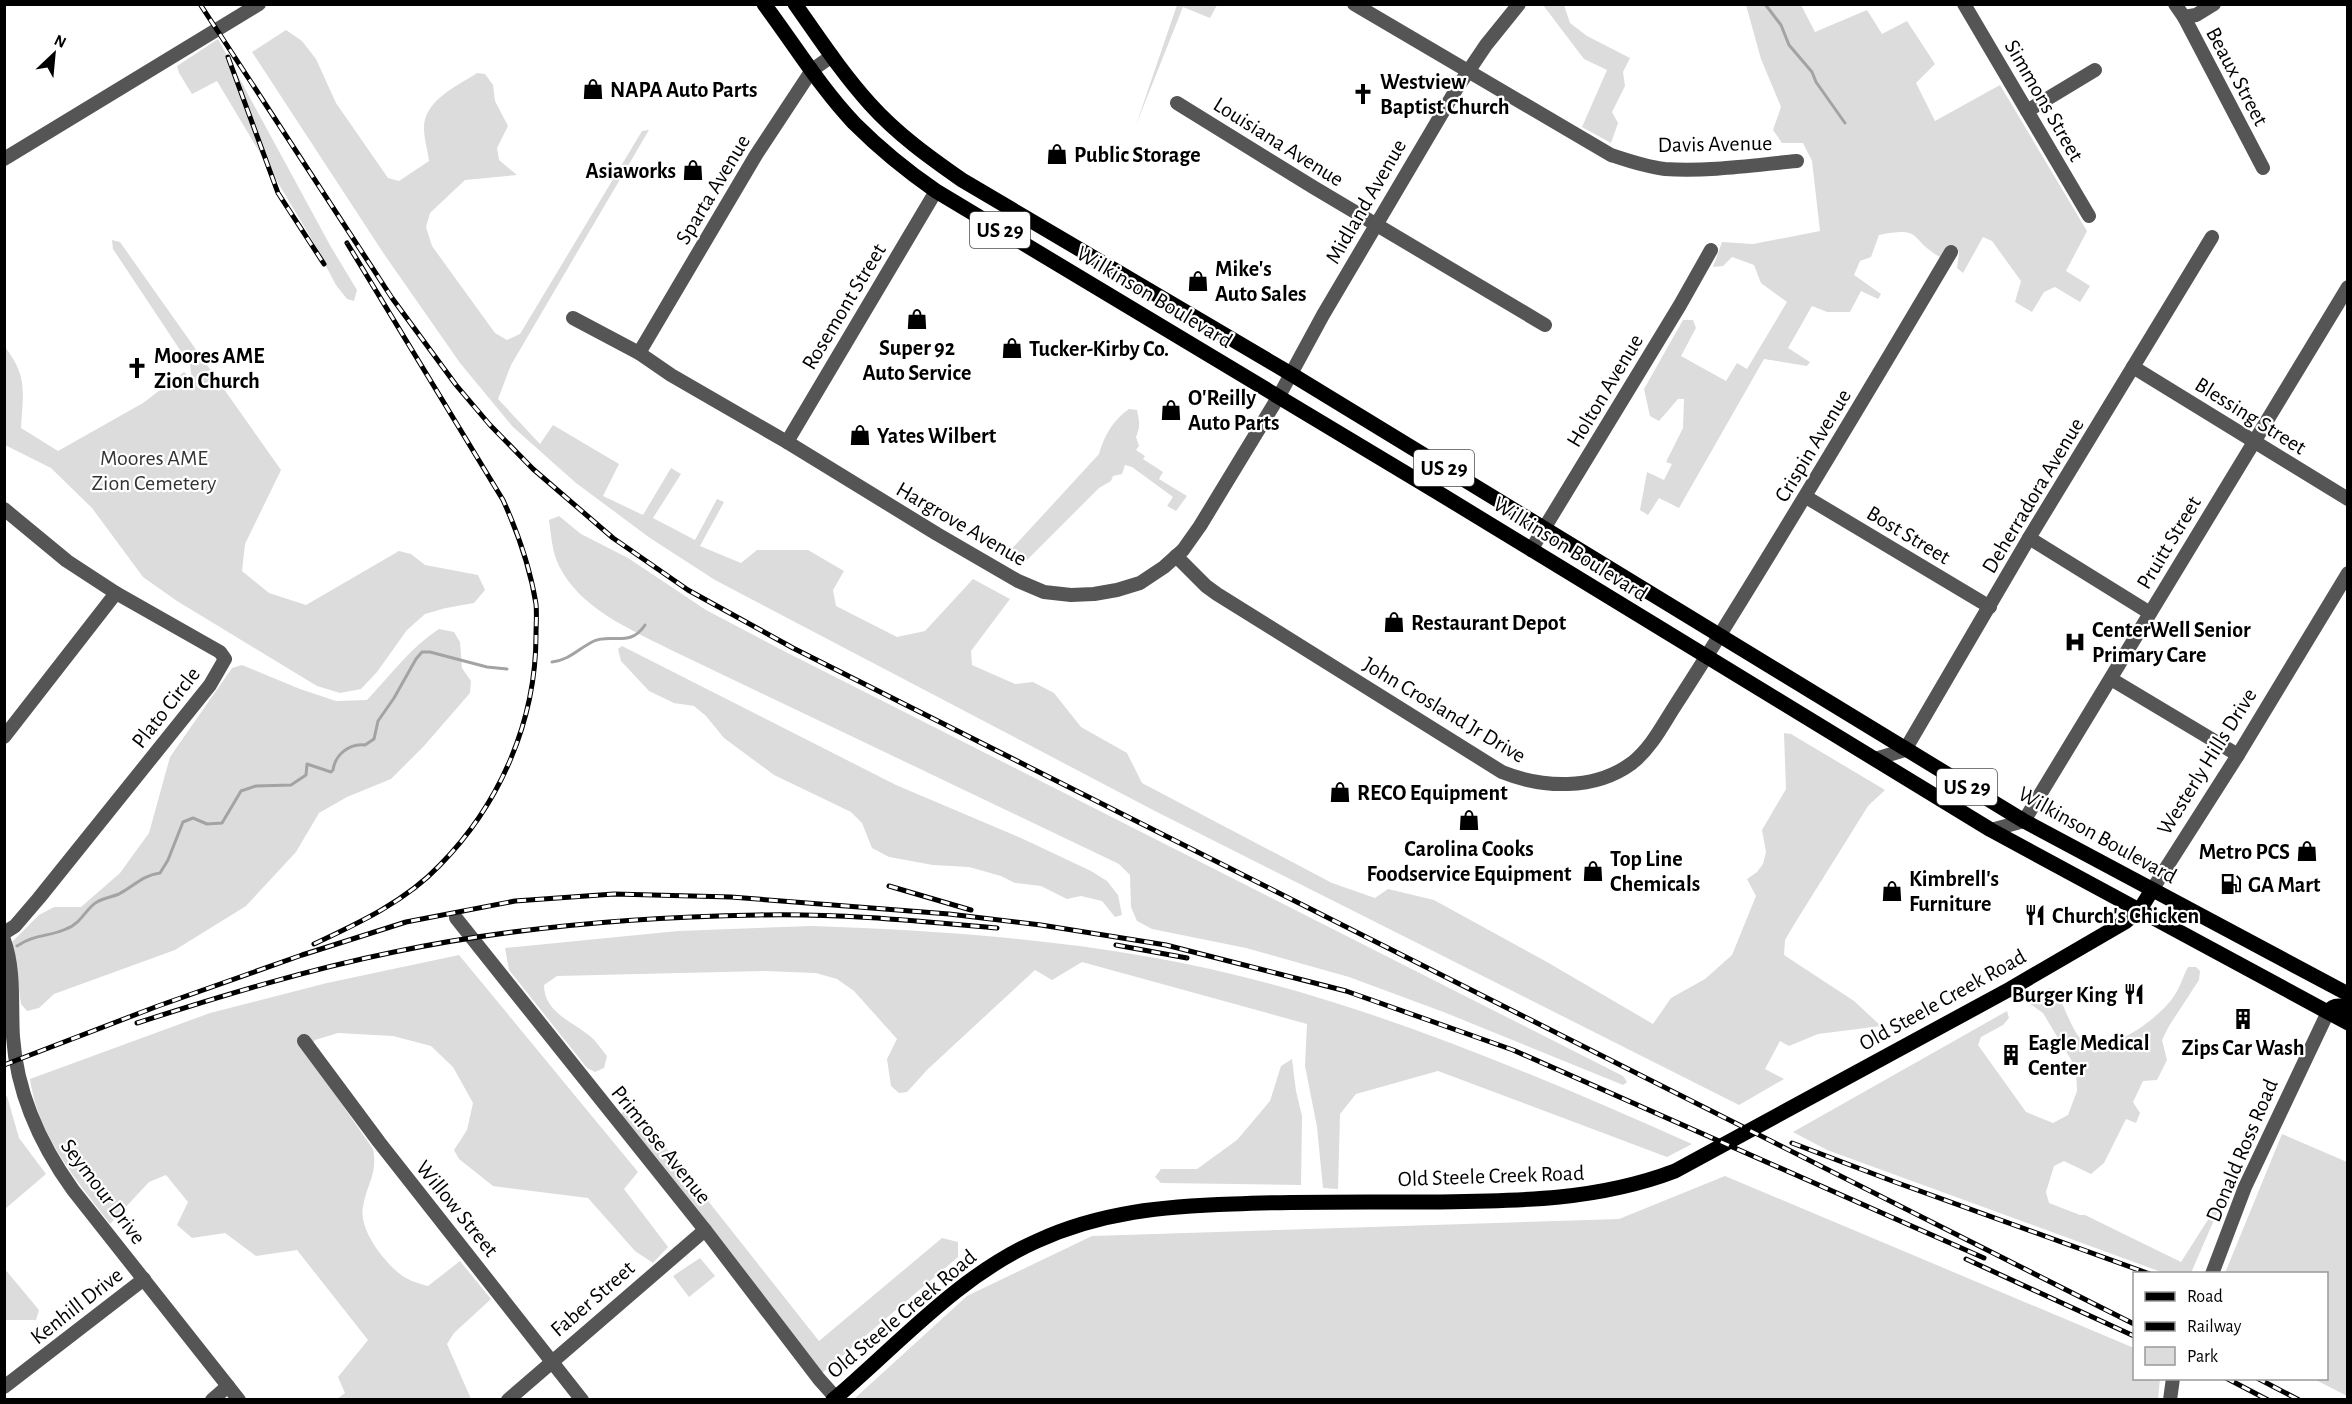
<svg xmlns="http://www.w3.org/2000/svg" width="2352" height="1404" viewBox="0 0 2352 1404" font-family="'Alegreya Sans',sans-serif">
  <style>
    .green { fill: #dcdcdc }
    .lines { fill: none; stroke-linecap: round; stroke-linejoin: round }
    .stream { stroke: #a3a3a3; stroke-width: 3 }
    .minor { stroke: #555; stroke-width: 14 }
    .major { stroke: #000; stroke-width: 15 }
    .rail-casing { stroke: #000; stroke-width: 5 }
    .rail { stroke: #fff; stroke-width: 3; stroke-dasharray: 9; stroke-linecap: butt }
    .labels { text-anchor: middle; stroke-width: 4.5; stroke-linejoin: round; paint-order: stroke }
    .shield { fill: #fff; stroke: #4c4c4c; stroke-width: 1.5 }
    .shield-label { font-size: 21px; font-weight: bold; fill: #000 }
    .street-label { font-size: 22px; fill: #000; stroke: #fff }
    .poi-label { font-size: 22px; font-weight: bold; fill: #000; stroke: #fff; text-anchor: start }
    .park-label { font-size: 22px; fill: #333; stroke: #fff }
  </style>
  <rect width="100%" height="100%" fill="#fff"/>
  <g class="green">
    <polygon points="1177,5 1217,5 1210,18 1183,7 1136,125"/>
    <polygon points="1543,5 1564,5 1570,23 1587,36 1630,58 1623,72 1625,86 1612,112 1618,123 1611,143 1582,127 1607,70 1584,59"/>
    <path d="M 1746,5 L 1801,5 L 1815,32 L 1867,10 L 1882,34 L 1907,21 L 1935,64 L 1916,83 L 1935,121 L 2000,85 L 2087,231 L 2066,271 L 2090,286 L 2080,302 L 2055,287 L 2044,292 L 2032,312 L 2015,302 L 2021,281 L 1992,241 L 1983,237 L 1963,273 L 1957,268 L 1959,252 L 1950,247 L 1940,257 C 1908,239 1924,226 1879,235 L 1871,257 L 1860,261 L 1854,275 L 1881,294 L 1878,299 L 1861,291 L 1850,312 L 1827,312 L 1812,306 L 1788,348 L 1810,362 L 1807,366 L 1764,359 L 1679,508 L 1659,498 L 1648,515 L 1640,510 L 1647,472 L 1664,480 L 1672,464 L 1666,462 L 1683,428 L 1684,399 L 1678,399 L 1659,421 L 1650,416 L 1644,389 L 1683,320 L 1693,320 L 1696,328 L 1681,356 L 1726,381 L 1737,363 L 1747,369 L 1787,302 L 1761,283 L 1754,265 L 1732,257 L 1723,266 L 1713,267 L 1722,242 L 1753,244 L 1820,231 L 1812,161 L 1803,143 L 1782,143 L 1773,130 L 1781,107 L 1761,59 Z"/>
    <path d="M 286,30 L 302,41 L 316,59 L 336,103 L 388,178 L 399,181 L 429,161 C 428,151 424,139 424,129 C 423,101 457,86 477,73 L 485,74 L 493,85 L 495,101 L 508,126 L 497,148 L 499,160 L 517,175 L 465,180 L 430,213 L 426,227 L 432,246 L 495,333 L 507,340 L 520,334 L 642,131 L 649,130 L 511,365 L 498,399 L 540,444 L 553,425 L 619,464 L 603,496 L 643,515 L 671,468 L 681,474 L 653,518 L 695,540 L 717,499 L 724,502 L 700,546 L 741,563 L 757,550 L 808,550 L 844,571 L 833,590 L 836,606 L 897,637 L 925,631 L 973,579 L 1010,599 L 971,651 L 972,665 L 1015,684 L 1033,682 L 1054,693 L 1081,727 L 1127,753 L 1142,783 L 1332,883 L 1375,898 L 1388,889 L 1434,900 L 1547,962 L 1653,1024 L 1671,998 L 1705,979 L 1732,955 L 1756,896 L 1747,879 L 1757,872 L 1763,864 L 1766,852 L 1762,830 L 1786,789 L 1784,733 L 1791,734 L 1885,790 L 1868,806 L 1795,923 L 1785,940 L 1784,955 L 1854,1001 L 1881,1026 L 1818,1034 L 1789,1046 L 1780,1041 L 1765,1069 L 1784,1079 L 1739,1105 L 1153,810 L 715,580 L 650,538 L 576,483 L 513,427 L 460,363 L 384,254 L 252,52 Z"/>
    <polygon points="218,39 331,247 357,290 354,301 347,299 336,285 311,238 217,81 192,94 179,73 177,66"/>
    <path d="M 112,240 L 120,242 L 281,470 L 245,544 L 242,571 L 269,593 L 306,605 L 399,551 L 411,554 L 425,565 L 478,575 L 485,590 L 474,603 L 446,608 L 425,614 L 407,630 L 377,672 L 361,689 L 340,693 L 317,686 L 177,601 L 143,577 L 92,508 L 51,468 L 5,445 L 5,347 C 28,377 23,392 21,428 L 58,451 L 143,403 L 184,372 L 192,380 L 190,365 L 113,249 Z"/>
    <path d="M 1129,409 L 1137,410 C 1139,421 1141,426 1136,437 L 1139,446 L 1136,450 L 1145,456 L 1143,459 L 1163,472 L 1159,479 L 1187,496 L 1176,511 L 1167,506 L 1173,497 L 1132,467 L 1125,465 L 1122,474 L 1113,476 L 1111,481 L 1099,488 L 1024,563 L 1008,553 L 1099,454 C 1104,436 1113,420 1129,409 Z"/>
    <path d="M 559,516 L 581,534 L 628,558 L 706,610 L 778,648 L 1623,1076 L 1627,1082 L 1623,1085 L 1446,1013 L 1349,977 L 1246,948 L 1152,929 L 1137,921 L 1131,907 L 1130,875 L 1119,864 L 669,649 C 628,628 581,609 559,566 C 552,552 551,534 549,520 Z"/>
    <path d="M 439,629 L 454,632 L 460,642 L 462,668 L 471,681 L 470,693 L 424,746 L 391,779 L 347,797 L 319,813 L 296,852 L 246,906 L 175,950 L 54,994 L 39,1008 L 27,1011 L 21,1004 L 12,942 L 39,915 L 54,907 L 81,907 L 120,873 L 149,833 L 170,757 L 232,668 L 242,665 L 300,689 L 336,701 L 367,700 C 390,676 411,647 439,629 Z"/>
    <polygon points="622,646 896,785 1021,838 1091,871 1107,881 1118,895 1122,915 1115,917 1102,901 1081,896 1067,899 1041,886 1015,883 1001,876 969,867 933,865 889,857 872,848 862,823 851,812 774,775 724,738 706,716 694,706 674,703 649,691 621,661 618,649"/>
    <path d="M 812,926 C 925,930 1038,937 1150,957 C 1339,990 1518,1067 1692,1144 L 1667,1157 L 1438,1071 L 1356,1094 L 1340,1114 L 1338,1189 L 1323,1188 L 1317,1127 L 1305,1066 L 1307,1024 L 1082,962 L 1052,980 L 1035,970 L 928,1069 L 907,1092 L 899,1093 L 891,1086 L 887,1059 L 897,1039 L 854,991 L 837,979 L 816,973 L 764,971 L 557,976 L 544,985 C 544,1013 574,1022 591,1037 C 597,1042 602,1050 607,1056 L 604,1068 L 595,1072 L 587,1068 L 509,970 L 505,948 L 678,931 Z"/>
    <path d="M 459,955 L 638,1172 L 624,1189 L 668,1247 L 653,1263 L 635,1251 L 588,1198 L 493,1186 L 459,1159 L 454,1150 L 467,1130 L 473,1103 L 453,1067 L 431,1046 L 393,1036 L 338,1033 L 315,1040 L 307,1054 L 373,1149 C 378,1174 367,1183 363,1207 C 358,1230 387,1267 406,1278 C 413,1282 421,1284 428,1286 L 460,1261 L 491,1299 L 454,1333 L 447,1344 L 471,1399 L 337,1399 L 345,1393 L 338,1377 L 368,1340 L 297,1250 L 256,1256 L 225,1233 L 192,1238 L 177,1225 L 188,1202 L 166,1175 L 149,1182 L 110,1224 C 76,1179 38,1136 30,1079 L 210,1013 L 327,983 Z"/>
    <path d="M 2188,967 L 2196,967 L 2200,971 L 2199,980 L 2169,1026 L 2162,1040 L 2167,1060 L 2157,1080 L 2143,1081 L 2133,1102 L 2140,1113 L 2136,1123 L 2126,1119 L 2104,1163 L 2091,1174 L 2064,1161 L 2054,1166 L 2046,1192 L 2049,1203 L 2080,1215 L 2085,1215 L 2181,1262 L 2209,1218 L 2223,1188 L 2227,1190 L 2191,1273 L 2164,1273 L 1827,1150 L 1793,1132 L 2007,1011 L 2009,1018 L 2003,1025 L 1981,1037 L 1978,1045 L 2026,1112 L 2053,1123 L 2068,1115 L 2077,1091 L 2076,1068 L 2043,1013 L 2026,1001 L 2050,988 L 2057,992 C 2062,1002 2073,1031 2080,1038 C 2102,1062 2161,1017 2174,996 C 2180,988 2183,976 2188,967 Z"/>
    <polygon points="1292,1059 1296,1091 1302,1116 1301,1185 1161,1183 1155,1177 1161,1169 1197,1169 1237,1140 1270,1101 1281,1066"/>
    <polygon points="7,1096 19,1138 46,1174 5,1209 4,1097"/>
    <polygon points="629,1101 819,1341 942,1238 958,1242 958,1257 822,1373 621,1115"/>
    <polygon points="2282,1134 2347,1162 2347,1396 2314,1379 2326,1378 2326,1274 2225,1273"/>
    <polygon points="1725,1176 2134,1348 2134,1378 2160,1379 2158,1399 854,1399 967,1296 1092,1236 1619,1219"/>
    <polygon points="700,1258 715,1276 689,1297 673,1276"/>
    <polygon points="4,1268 39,1310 36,1320 5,1320"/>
  </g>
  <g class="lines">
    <g class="stream">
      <polyline points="1765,4 1781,25 1789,45 1812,72 1816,82 1845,123"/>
      <path d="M 552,662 C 570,660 579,648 594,641 C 612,633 630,648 645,625"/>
      <path d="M 17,946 C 35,934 48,937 66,929 C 82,923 86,908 97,902 C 104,898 112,897 119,894 C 134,886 143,875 160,873 L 168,860 L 183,822 L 193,818 L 207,824 L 222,823 L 241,791 L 256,786 L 291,785 L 306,775 L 307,764 L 331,772 L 333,770 C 335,755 349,743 365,745 L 374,739 L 378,721 L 394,698 L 416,659 L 422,652 L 430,652 L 487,667 L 507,669"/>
    </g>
    <g class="minor">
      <path d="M 1354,4 L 1611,155 C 1629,161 1646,167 1665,169 C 1708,172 1754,165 1797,161"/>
      <polyline points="1964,4 2089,216"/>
      <polyline points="2175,4 2184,17 2263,168"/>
      <polyline points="2184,17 2196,15 2214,4"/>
      <polyline points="1177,103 1313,187 1545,325"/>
      <polyline points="2027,111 2095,70"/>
      <polyline points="4,159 259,4"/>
      <polyline points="573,318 639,353 671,375 787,442 937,534 1018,581 1044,592 1071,595 1094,594 1117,590 1140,583 1164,567 1183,550 1200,526 1279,396 1323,315 1457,88 1486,45 1519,4"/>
      <polyline points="639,353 756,155 812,70 832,56"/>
      <polyline points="2133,367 2348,499"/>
      <polyline points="787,442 936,191"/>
      <polyline points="1806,497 1990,607"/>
      <polyline points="4,509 67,561 116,593"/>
      <polyline points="2029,538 2150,613"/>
      <polyline points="1531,550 1680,305 1711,250"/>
      <path d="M 1176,556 L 1206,586 L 1217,594 L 1502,772 C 1542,788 1594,791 1632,763 C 1650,749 1661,728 1673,709 C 1691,681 1709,653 1726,625 C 1803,501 1877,377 1951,252"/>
      <polyline points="2111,679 2238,755"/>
      <polyline points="4,737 116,593 220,652 225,659 210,685 39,898 15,926 4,933"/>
      <polyline points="1875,759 1905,750 2029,538 2212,237"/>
      <polyline points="1991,830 2024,821 2348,287"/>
      <polyline points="2152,890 2238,755 2348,573"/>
      <polyline points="456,918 705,1230 819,1379 836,1398"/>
      <path d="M 4,940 C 15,970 11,1005 13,1037 C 17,1094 40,1144 73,1190 L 239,1400"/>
      <polyline points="304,1041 379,1142 582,1400"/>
      <polyline points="2212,1274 2245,1187 2328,1012"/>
      <polyline points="4,1387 144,1279"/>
      <polyline points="212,1400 228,1386"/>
      <polyline points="508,1400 705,1230"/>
      <polyline points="2170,1400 2173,1378"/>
    </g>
    <g class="major">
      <path d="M 764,4 C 794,44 820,87 854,123 C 879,148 907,171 936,191 L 1437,492 L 1991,830 L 2348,1023"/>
      <path d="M 795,4 C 819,38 842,73 870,104 C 897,134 929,157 962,180 L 1291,374 L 2024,821 L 2348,994"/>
      <path d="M 2328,1012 C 2333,1005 2340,1005 2348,1008"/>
      <path d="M 833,1400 C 899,1344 958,1276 1037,1241 C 1100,1212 1165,1206 1233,1204 C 1299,1201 1366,1202 1433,1202 C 1516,1201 1596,1201 1675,1171 L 2010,989 L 2125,922 L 2139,911 L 2152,890"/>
    </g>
    <defs>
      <g id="rail">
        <polyline points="200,4 392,298 456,385 490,425 533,469 613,538 688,590 793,648 2134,1324"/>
        <polyline points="228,57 278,193 324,264"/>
        <polyline points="889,886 971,910"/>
        <path d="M 314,944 C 359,923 406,901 440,865 C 500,804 536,721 536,635 C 536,625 537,614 536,604 C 530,567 518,533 503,500 L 347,243"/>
        <polyline points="1116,945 1187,958"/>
        <path d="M 137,1023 C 221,996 306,970 394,952 C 513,927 637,917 758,915 C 838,913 918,921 997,928"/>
        <polyline points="4,1065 158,1006 302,955 406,922 515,901 614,894 731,897 949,914 1041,925 1166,945 1346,991 1513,1050 1984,1258"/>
        <polyline points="1792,1143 1895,1182 2150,1274"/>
        <polyline points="1966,1259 2134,1336"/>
        <polyline points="2226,1378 2268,1400"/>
        <polyline points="2257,1378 2299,1400"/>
      </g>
    </defs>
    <use href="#rail" class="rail-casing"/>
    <use href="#rail" class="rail"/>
  </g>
  <defs>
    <symbol id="shop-bare" viewBox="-9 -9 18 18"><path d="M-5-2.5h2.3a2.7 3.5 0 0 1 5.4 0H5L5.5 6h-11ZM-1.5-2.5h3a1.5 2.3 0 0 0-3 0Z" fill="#000" stroke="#fff" stroke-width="2.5" paint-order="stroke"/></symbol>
    <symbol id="church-bare" viewBox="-9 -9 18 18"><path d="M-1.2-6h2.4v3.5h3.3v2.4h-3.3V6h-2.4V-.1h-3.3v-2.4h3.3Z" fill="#000" stroke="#fff" stroke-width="2.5" paint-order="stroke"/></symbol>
    <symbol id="hospital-bare" viewBox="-9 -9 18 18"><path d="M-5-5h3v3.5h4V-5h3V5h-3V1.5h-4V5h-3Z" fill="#000" stroke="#fff" stroke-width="2.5" paint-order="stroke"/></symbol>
    <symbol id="fuel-bare" viewBox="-9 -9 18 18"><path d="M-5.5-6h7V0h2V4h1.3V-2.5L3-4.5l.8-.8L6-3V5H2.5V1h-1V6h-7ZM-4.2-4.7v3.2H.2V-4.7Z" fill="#000" stroke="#fff" stroke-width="2.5" paint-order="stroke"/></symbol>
    <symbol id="restaurant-bare" viewBox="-9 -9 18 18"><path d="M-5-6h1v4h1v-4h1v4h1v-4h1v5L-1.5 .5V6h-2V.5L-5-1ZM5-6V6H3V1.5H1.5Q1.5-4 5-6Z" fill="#000" stroke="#fff" stroke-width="2.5" paint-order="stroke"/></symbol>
    <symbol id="building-bare" viewBox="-9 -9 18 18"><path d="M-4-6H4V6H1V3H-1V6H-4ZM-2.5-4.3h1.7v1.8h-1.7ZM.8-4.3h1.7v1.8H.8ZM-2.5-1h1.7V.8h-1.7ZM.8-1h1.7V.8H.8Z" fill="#000" stroke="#fff" stroke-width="2.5" paint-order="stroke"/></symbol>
  </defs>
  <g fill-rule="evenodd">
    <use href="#shop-bare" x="578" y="74" width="30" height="30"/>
    <use href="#church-bare" x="1348" y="79" width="30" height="30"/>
    <use href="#shop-bare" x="1042" y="139" width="30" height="30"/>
    <use href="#shop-bare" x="678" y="155" width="30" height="30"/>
    <use href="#shop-bare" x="1183" y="266" width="30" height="30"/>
    <use href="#shop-bare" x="902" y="304" width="30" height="30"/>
    <use href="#shop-bare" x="997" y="333" width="30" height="30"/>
    <use href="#church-bare" x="122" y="353" width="30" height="30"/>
    <use href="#shop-bare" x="1156" y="395" width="30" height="30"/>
    <use href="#shop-bare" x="845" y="420" width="30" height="30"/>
    <use href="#shop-bare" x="1379" y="607" width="30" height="30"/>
    <use href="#hospital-bare" x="2060" y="627" width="30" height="30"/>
    <use href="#shop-bare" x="1325" y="777" width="30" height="30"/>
    <use href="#shop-bare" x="1454" y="805" width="30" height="30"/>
    <use href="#shop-bare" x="2292" y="836" width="30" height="30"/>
    <use href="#shop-bare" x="1578" y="856" width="30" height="30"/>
    <use href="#fuel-bare" x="2216" y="869" width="30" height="30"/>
    <use href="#shop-bare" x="1877" y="876" width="30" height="30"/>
    <use href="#restaurant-bare" x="2020" y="900" width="30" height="30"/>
    <use href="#restaurant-bare" x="2119" y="979" width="30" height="30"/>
    <use href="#building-bare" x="2228" y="1004" width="30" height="30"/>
    <use href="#building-bare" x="1996" y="1040" width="30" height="30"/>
  </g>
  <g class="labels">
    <g class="shield">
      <rect x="970" y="212" width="60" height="36" rx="4.5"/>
      <rect x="1414" y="450" width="60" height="36" rx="4.5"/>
      <rect x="1937" y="769" width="60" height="36" rx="4.5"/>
    </g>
    <g class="shield-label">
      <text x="1000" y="237">US 29</text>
      <text x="1444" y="475">US 29</text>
      <text x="1967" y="794">US 29</text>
    </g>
    <g class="street-label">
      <text transform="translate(2238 76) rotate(62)" y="8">Beaux Street</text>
      <text transform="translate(2045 100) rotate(60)" y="8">Simmons Street</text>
      <text transform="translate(1279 141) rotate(32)" y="8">Louisiana Avenue</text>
      <text transform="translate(1715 143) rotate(-1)" y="8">Davis Avenue</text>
      <text transform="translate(712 189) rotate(-59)" y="8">Sparta Avenue</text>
      <text transform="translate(1365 201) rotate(-60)" y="8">Midland Avenue</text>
      <text transform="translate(1155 296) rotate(31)" y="8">Wilkinson Boulevard</text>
      <text transform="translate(843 306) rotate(-59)" y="8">Rosemont Street</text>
      <text transform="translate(1604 390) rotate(-59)" y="8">Holton Avenue</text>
      <text transform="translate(2251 415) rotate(32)" y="8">Blessing Street</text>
      <text transform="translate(1812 445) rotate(-59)" y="8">Crispin Avenue</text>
      <text transform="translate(2032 495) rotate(-59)" y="8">Deherradora Avenue</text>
      <text transform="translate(962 523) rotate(30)" y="8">Hargrove Avenue</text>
      <text transform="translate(1909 534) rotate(31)" y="8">Bost Street</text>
      <text transform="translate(2168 542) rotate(-59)" y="8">Pruitt Street</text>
      <text transform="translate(1571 548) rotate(32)" y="8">Wilkinson Boulevard</text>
      <text transform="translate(165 707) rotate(-52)" y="8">Plato Circle</text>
      <text transform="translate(1445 709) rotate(31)" y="8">John Crosland Jr Drive</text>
      <text transform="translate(2206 761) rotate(-58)" y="8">Westerly Hills Drive</text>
      <text transform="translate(2098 834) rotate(29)" y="8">Wilkinson Boulevard</text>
      <text transform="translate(1942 999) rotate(-29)" y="8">Old Steele Creek Road</text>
      <text transform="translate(662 1144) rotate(51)" y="8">Primrose Avenue</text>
      <text transform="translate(2241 1150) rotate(-67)" y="8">Donald Ross Road</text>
      <text transform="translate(1491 1175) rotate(-2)" y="8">Old Steele Creek Road</text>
      <text transform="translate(104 1191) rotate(53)" y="8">Seymour Drive</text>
      <text transform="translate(458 1208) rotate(51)" y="8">Willow Street</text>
      <text transform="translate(592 1298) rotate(-41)" y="8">Faber Street</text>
      <text transform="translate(76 1305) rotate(-38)" y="8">Kenhill Drive</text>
      <text transform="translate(901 1313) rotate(-40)" y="8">Old Steele Creek Road</text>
    </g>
    <g class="poi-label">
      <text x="1380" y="89">Westview<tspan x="1380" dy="25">Baptist Church</tspan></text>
      <text x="610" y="97">NAPA Auto Parts</text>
      <text x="1074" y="162">Public Storage</text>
      <text x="676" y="178" text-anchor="end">Asiaworks</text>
      <text x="1215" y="276">Mike's<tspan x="1215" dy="25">Auto Sales</tspan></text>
      <text x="917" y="355" text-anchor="middle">Super 92<tspan x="917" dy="25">Auto Service</tspan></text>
      <text x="1029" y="356">Tucker-Kirby Co.</text>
      <text x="154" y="363">Moores AME<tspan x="154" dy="25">Zion Church</tspan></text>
      <text x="1188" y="405">O'Reilly<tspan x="1188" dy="25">Auto Parts</tspan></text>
      <text x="877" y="443">Yates Wilbert</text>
      <text x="1411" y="630">Restaurant Depot</text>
      <text x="2092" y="637">CenterWell Senior<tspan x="2092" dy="25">Primary Care</tspan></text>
      <text x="1357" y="800">RECO Equipment</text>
      <text x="1469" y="856" text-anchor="middle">Carolina Cooks<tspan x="1469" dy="25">Foodservice Equipment</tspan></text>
      <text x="2290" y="859" text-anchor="end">Metro PCS</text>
      <text x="1610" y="866">Top Line<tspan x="1610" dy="25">Chemicals</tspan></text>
      <text x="1909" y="886">Kimbrell's<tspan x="1909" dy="25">Furniture</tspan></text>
      <text x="2248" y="892">GA Mart</text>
      <text x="2052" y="923">Church's Chicken</text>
      <text x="2117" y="1002" text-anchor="end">Burger King</text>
      <text x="2028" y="1050">Eagle Medical<tspan x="2028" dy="25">Center</tspan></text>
      <text x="2243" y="1055" text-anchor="middle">Zips Car Wash</text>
    </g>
    <g class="park-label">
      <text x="154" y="465">Moores AME<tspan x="154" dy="25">Zion Cemetery</tspan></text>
    </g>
  </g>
  <rect width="2352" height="1404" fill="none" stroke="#000000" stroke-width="12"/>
  <rect x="2133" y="1272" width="195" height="108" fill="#ffffff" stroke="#999999" stroke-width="1.5"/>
  <rect x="2145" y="1292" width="30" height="9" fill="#000000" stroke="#999999" stroke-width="1.5"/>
  <text x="2187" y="1302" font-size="18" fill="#000000">Road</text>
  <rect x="2145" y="1322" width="30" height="9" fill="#000000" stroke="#999999" stroke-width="1.5"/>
  <text x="2187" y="1332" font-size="18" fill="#000000">Railway</text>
  <rect x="2145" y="1347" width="30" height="18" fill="#dcdcdc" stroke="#999999" stroke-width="1.5"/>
  <text x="2187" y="1362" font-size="18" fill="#000000">Park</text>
  <g transform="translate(54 54) rotate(26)" stroke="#ffffff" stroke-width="4.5" paint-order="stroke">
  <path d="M0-4.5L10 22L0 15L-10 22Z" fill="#000000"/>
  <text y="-9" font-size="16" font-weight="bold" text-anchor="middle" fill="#000000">N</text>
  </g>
</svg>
